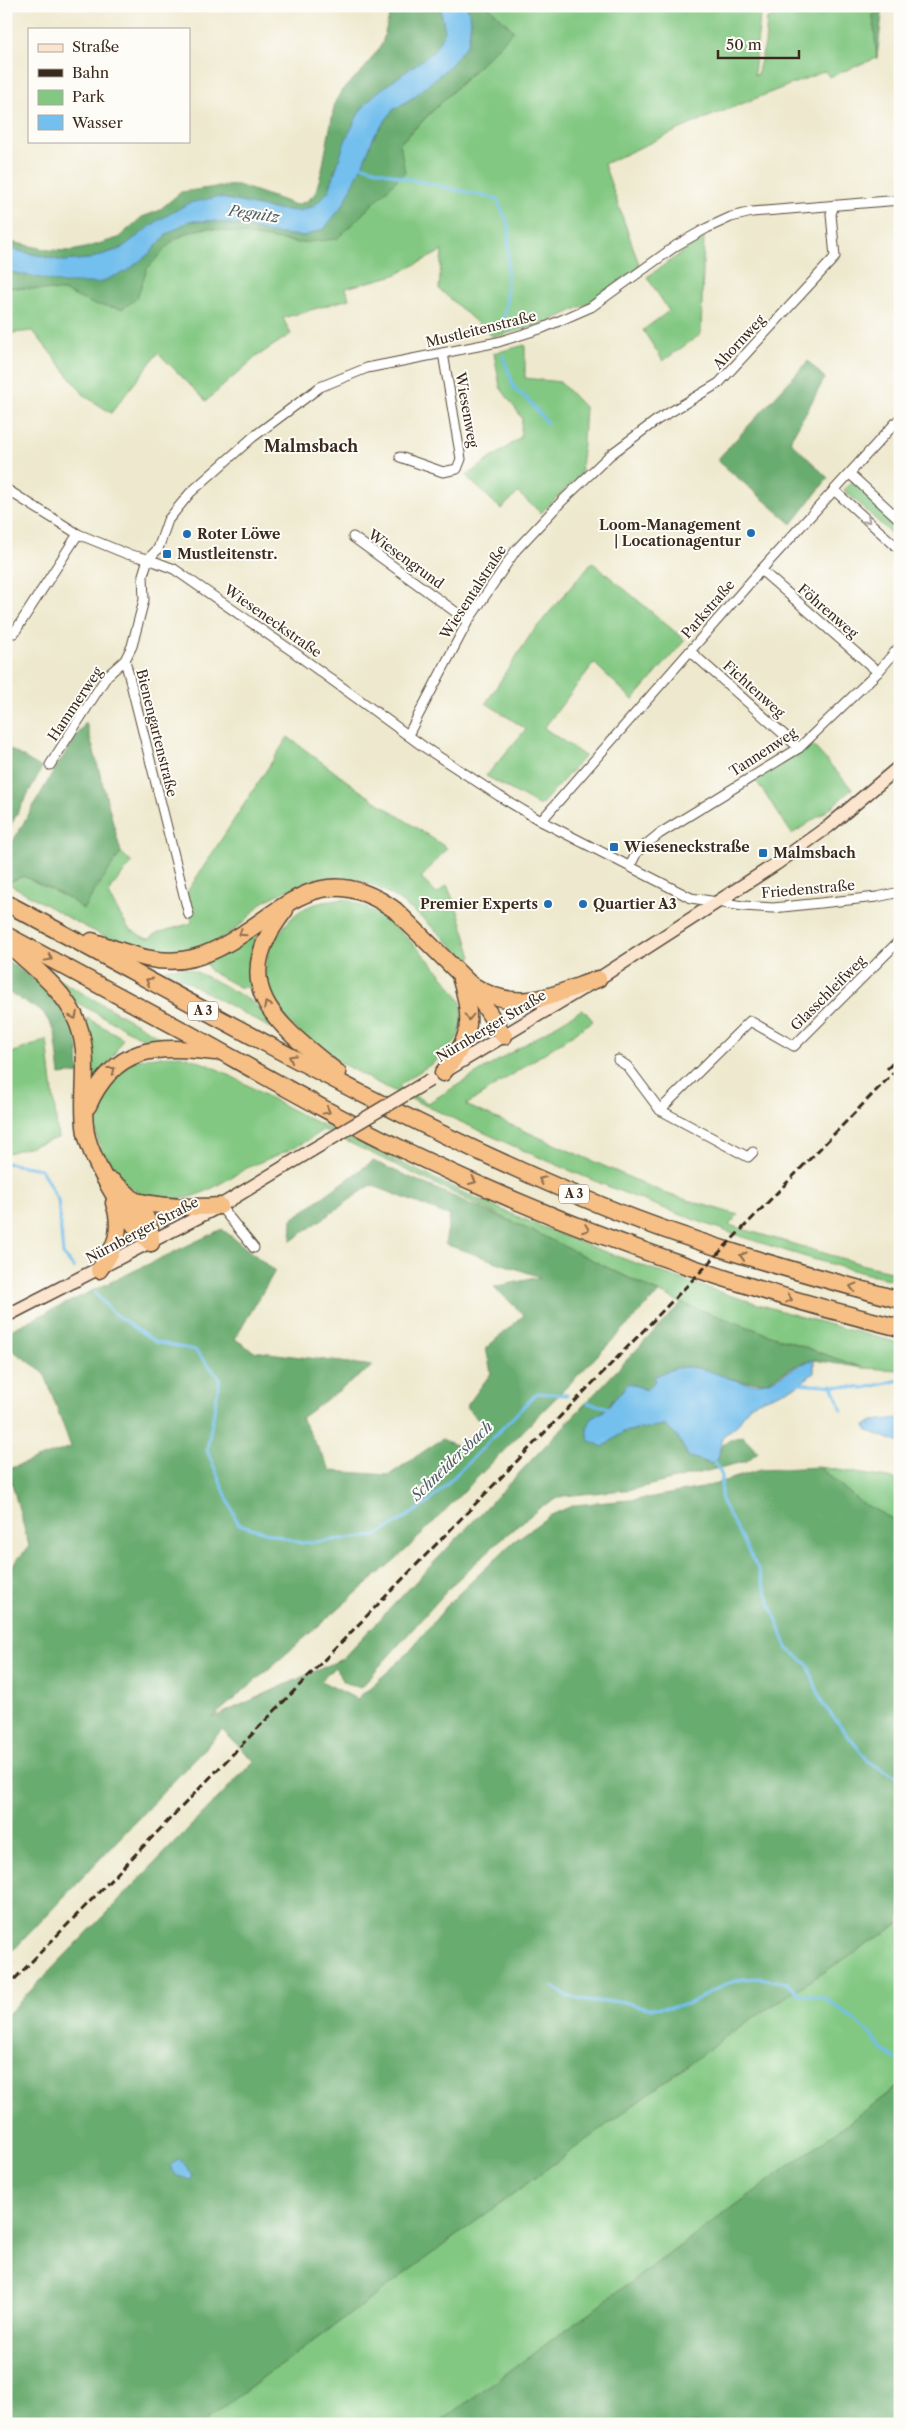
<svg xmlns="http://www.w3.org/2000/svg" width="906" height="2430" viewBox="0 0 906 2430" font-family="'Libre Caslon Text',serif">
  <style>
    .green { fill: #82c882; stroke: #5e7950 }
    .forest { fill: #69ac70; stroke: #526b47 }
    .water { fill: #73bfed; stroke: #577486 }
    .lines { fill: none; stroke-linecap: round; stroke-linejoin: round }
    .stream { stroke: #73bfed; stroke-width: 3 }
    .minor-casing { stroke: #564738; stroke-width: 11 }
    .secondary-casing { stroke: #564738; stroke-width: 15 }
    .motorway-casing { stroke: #564738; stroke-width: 19 }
    .minor { stroke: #fff; stroke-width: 9 }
    .secondary { stroke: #fbe5cf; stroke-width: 12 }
    .motorway { stroke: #f5bf86; stroke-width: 16 }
    .rail { stroke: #3b2a1e; stroke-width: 3; stroke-dasharray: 8 4; stroke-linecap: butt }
    .secondary-bridge-casing { stroke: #564738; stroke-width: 15; stroke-linecap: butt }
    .secondary-bridge { stroke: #fbe5cf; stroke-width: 12 }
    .oneway { stroke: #a79f9a }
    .oneway2 { stroke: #8f6d4d }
    .poi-dot { fill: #1f6fb2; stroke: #fdfcf7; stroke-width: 2 }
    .labels { text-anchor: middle; stroke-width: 4; stroke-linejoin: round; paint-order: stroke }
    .shield { fill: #fdfcf7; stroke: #75695f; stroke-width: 1 }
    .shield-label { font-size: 12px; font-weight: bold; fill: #3b2a1e }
    .street-label { font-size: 14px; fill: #3b2a1e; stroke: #fdfcf7 }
    .poi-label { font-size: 14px; font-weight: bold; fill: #3b2a1e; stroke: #fdfcf7; text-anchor: start }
    .water-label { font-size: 15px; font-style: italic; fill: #4f5e66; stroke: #fdfcf7 }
    .quarter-label { font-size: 16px; font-weight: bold; fill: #3b2a1e; stroke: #fdfcf7 }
  </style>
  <rect width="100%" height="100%" fill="#fdfcf7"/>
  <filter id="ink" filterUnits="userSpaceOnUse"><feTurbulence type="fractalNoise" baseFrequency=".02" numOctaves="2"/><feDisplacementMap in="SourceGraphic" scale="10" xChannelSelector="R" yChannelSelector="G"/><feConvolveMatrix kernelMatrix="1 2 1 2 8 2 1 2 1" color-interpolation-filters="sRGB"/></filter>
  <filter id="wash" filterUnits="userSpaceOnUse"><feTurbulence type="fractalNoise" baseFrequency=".0096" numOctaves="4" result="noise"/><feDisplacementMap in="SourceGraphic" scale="20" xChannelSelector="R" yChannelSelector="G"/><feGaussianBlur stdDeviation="1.12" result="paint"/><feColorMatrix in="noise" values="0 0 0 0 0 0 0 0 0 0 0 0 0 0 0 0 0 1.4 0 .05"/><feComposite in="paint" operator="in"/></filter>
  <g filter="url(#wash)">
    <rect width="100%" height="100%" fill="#eee9ce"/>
    <g class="green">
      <path d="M 488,6 L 761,6 L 754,74 L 757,75 L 765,44 L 767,19 L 785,14 L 784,8 L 872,6 L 877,58 L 829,77 L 825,71 L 696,122 L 604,164 L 640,267 L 589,303 L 544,324 L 493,337 L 439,289 L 442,251 L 395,275 L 346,288 L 349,299 L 283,318 L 291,334 L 256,357 L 206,401 L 158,353 L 111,413 L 85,396 L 33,331 L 13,333 L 6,339 L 6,287 L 64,291 L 93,304 L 137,298 C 140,289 142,276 147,268 C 162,246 182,232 207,228 L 299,243 L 514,31 Z"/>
      <polygon points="704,237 701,334 663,361 643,330 669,311 647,277"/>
      <polygon points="525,345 525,378 560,382 585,408 581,474 541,513 518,493 501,509 466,476 520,438 522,418 500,387 494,353"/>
      <polygon points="853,480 900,523 900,542 844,490"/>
      <polygon points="592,562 685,640 633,700 594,663 544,728 585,756 540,806 486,776 526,729 486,703 531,634"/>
      <path d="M 288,737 L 359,790 L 447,848 L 421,878 L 437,894 L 447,885 L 459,914 L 472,957 L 468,960 C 417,915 364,850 290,889 C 280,894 262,900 255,910 C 237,934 195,956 164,956 C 158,956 151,953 145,951 C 96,938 52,907 7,883 L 23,876 L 70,899 L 83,909 L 121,852 L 132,863 L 111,888 L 109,896 L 128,928 L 143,937 L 150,938 L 157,933 L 192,923 L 187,892 Z"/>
      <polygon points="811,743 852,789 828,810 792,834 755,779"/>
      <path d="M 344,899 C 359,904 372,910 385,919 C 401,929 456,986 461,1003 C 464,1014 462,1031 456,1040 C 443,1063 416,1070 398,1087 L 428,1103 L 583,1009 L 593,1021 L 466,1105 L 667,1194 L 738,1215 L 729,1225 L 868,1266 L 900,1273 L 900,1282 C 745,1246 594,1184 450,1117 C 393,1090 328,1065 284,1017 C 265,997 259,963 275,939 C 297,907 306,904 344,899 Z"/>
      <polygon points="259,930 253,945 249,964 251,986 241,988 210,971 206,962 220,956"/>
      <path d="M 183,967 C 194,969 251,999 258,1007 C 263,1013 267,1020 272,1026 L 270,1028 L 164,969 Z"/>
      <polygon points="54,977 167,1041 148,1041 72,1000"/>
      <polygon points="87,1018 123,1038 112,1058 93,1082 83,1020"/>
      <polygon points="47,1040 58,1138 8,1153 6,1151 6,1055"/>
      <path d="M 180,1055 C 221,1066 255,1091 292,1110 C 345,1137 400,1162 454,1188 C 597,1255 746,1305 900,1343 L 900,1370 L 863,1368 L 681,1303 L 323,1130 C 316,1134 309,1140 301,1144 C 284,1153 266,1159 249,1167 C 226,1179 207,1195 181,1199 C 102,1210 60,1096 132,1062 C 145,1056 166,1057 180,1055 Z"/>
      <polygon points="819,1467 900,1480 900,1523 860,1502"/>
      <polygon points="900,1923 900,2085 437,2424 201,2424 739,2027"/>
    </g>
    <g class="forest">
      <polygon points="392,6 440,6 445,31 433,52 407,73 335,169 329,191 314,206 299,211 273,209 217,197 138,237 120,249 89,259 63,261 6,248 6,241 50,250 71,251 85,248 118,238 142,217 158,211 181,192 216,187 238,185 296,205 307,201 315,194 322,170 335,102 342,90 364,69 382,44"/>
      <polygon points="467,6 488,6 514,31 400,143 405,172 337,239 299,243 208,228 193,230 174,239 147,269 137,298 122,309 93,304 64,291 6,287 6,271 20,274 150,253 167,234 189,221 215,221 249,227 269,233 304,236 324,229 362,166 374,136 393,110 415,96 450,66 468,43 471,20"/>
      <polygon points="872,6 883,6 877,58"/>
      <polygon points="808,361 825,378 790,441 828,478 792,524 717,460"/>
      <polygon points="86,722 121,852 83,909 70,899 24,876 6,883 6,853 55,769"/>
      <polygon points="6,747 42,768 6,834"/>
      <path d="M 6,960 C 31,977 63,996 74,1026 C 79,1040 78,1059 79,1073 L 60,1075 L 55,1032 L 43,1012 L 6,991 Z"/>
      <path d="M 373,1161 L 539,1234 L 659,1293 L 406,1550 L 212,1718 L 342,1659 L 681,1303 L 863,1368 L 814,1360 L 801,1363 L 765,1382 L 741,1381 L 687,1367 L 654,1377 L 655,1381 L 647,1390 L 629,1383 L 597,1417 L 603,1447 L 623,1432 L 664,1425 L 678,1437 L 688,1456 L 711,1464 L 718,1459 C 721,1440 726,1441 743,1436 L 758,1452 L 747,1461 L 635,1489 L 563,1496 L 542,1506 L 499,1541 L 453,1584 L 360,1688 L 344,1682 L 335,1667 L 321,1681 L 357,1699 L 404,1657 L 451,1601 L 513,1542 L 549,1516 L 574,1505 L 641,1499 L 702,1488 L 760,1470 L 819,1467 L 860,1502 L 900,1523 L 900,1923 L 739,2027 L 201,2424 L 6,2424 L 6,2016 L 254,1761 L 222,1730 L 6,1958 L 6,1573 L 29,1546 L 8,1469 L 71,1447 L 44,1372 L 6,1346 L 6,1332 L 222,1229 L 275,1271 L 235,1339 L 253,1351 L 373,1366 L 301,1418 L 331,1471 L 389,1475 L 442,1439 L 464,1449 L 484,1426 L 466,1407 L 491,1373 L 486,1348 L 524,1315 L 494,1287 L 540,1277 L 445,1244 L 450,1216 L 371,1185 L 291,1241 L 292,1219 Z"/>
      <polygon points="900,2085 900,2424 437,2424"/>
    </g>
    <g class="water">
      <polygon points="440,6 467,6 471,20 468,43 450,66 415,96 393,110 374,136 362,166 343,205 324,229 304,236 269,233 249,227 215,221 189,221 167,234 150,253 127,271 98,283 64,283 6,271 6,248 63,261 89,259 120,249 159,220 189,203 217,197 273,209 299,211 314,206 329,191 345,141 360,111 375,94 433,52 445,31"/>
      <path d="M 814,1360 L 814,1373 L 797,1386 L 751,1404 L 737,1425 L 722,1437 L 718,1459 L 711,1464 L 688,1456 L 678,1437 L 664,1425 L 623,1432 L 603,1447 L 589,1440 L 587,1428 L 592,1418 L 604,1411 L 629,1383 L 646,1390 L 655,1381 L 654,1377 C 664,1372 675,1367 687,1367 C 713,1367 739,1389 765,1382 C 783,1377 796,1364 814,1360 Z"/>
      <polygon points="900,1418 900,1443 868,1431 865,1426 873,1421"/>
      <polygon points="177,2160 183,2162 193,2175 191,2180 175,2174 170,2166"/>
    </g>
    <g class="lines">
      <g class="stream">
        <polyline points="360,165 405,178 497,199 509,226 506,309 501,324"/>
        <polyline points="503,356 514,388 529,401 547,423"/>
        <polyline points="6,1163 41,1169 58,1200 63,1254 74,1268"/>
        <polyline points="95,1293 113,1313 156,1342 195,1350 220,1378 207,1450 238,1524 301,1543 376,1536 428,1503 537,1393 567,1395"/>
        <polyline points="796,1383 864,1388 900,1380"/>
        <polyline points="832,1385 842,1410"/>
        <polyline points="588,1403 610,1408"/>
        <polyline points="714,1460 722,1476 721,1500 757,1567 787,1648 808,1665 822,1703 870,1763 900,1778"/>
        <polyline points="553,1987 569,1997 592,2002 619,2001 647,2008 671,2007 688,2004 723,1985 742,1979 760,1978 787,1983 800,1994 825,1998 853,2019 871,2035 882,2049 896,2059"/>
      </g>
    </g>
  </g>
  <g filter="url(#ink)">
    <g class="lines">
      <defs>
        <g id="minor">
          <polyline points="400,457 443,472 457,469 461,459 443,353"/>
          <polyline points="850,474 900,520"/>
          <polyline points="6,489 78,534 127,554 148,559 174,569 295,653 424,747 499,796 541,821 691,898 743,906 773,908 877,897 900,892"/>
          <polyline points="835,491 900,550"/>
          <polyline points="353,537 468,621"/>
          <polyline points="148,559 158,549 168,520 190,493 253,437 320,387 367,368 498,342 543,328 591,307 677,245 707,228 731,217 752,212 900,200"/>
          <polyline points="761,570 878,672"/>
          <polyline points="14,633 78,534"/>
          <polyline points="690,651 799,748"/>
          <polyline points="125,660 189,915"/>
          <polyline points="408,735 468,621 516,550 562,501 610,455 657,420 719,383 835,257 831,214 834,205"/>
          <polyline points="50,765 107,676 125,660 132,646 144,600 143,575 148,559"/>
          <polyline points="541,821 761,570 900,418"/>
          <polyline points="630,866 637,852 659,834 799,748 878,672 900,646"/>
          <polyline points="618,1060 627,1066 660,1110 748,1157 753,1152"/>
          <polyline points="660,1110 750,1021 794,1046 900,940"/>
          <polyline points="220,1206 254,1248"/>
        </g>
        <g id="secondary">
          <polyline points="447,1070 598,979 776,864 829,826 900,766"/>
          <polyline points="6,1316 220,1206 312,1150"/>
        </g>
        <g id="motorway">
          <path d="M 6,903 C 198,1005 385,1115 586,1199 C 687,1242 794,1271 900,1300"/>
          <path d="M 285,910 C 224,987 278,1025 338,1073"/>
          <path d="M 6,935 C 65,967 125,999 184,1031 C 260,1073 335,1117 414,1155 C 569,1229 733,1287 900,1328"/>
          <path d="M 92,941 C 124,952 158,967 193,958 C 270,937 306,846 395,910 L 470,984 L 504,1036"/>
          <path d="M 6,942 C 31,965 66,991 78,1024 C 91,1059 81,1091 85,1126 C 87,1155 128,1224 151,1243"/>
          <path d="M 472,985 C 518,1015 552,995 598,979"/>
          <path d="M 443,1073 C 471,1039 474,1021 461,980"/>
          <path d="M 88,1106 C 115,1045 157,1045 215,1052"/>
          <path d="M 112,1181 C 133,1197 152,1214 151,1243"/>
          <path d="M 136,1201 C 164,1208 191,1208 220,1206"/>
          <path d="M 99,1270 C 116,1248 123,1230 114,1203"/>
        </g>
      </defs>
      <use href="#minor" class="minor-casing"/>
      <use href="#secondary" class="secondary-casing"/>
      <use href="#motorway" class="motorway-casing"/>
      <use href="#minor" class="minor"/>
      <use href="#secondary" class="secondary"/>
      <use href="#motorway" class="motorway"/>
      <g class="rail">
        <polyline points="887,1069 900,1056"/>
        <polyline points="6,1988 900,1066"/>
      </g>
      <defs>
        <polyline id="secondary-bridge" points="312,1150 430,1080"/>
      </defs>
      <use href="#secondary-bridge" class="secondary-bridge-casing"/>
      <use href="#secondary-bridge" class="secondary-bridge"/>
    </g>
    <defs><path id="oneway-chevron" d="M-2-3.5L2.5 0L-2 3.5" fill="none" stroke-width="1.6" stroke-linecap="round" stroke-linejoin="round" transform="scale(1.25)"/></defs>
    <use class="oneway" href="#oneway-chevron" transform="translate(867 520) rotate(42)"/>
    <g class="oneway2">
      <use href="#oneway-chevron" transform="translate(242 933) rotate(146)"/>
      <use href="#oneway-chevron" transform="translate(49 958) rotate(29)"/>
      <use href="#oneway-chevron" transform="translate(149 981) rotate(-151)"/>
      <use href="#oneway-chevron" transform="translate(267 1005) rotate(-118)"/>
      <use href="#oneway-chevron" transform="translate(74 1016) rotate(64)"/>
      <use href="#oneway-chevron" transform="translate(469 1017) rotate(91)"/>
      <use href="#oneway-chevron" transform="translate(292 1058) rotate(-152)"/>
      <use href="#oneway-chevron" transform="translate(112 1070) rotate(-38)"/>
      <use href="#oneway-chevron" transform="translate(327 1111) rotate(29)"/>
      <use href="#oneway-chevron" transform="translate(542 1180) rotate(-156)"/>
      <use href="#oneway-chevron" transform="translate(473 1181) rotate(24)"/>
      <use href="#oneway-chevron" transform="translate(586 1229) rotate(21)"/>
      <use href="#oneway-chevron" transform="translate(743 1256) rotate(-163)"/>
      <use href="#oneway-chevron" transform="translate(853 1287) rotate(-165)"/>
      <use href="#oneway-chevron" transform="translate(789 1299) rotate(17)"/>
    </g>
  </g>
  <g class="poi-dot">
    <circle cx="751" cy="533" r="5"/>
    <circle cx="187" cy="534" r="5"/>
    <rect x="162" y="549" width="10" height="10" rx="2.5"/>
    <rect x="609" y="842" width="10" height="10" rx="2.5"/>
    <rect x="758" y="848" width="10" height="10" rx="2.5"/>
    <circle cx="548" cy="904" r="5"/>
    <circle cx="583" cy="904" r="5"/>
  </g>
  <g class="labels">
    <g class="shield">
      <rect x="188" y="1001.5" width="30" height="19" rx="4"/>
      <rect x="559" y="1184.5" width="30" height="19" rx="4"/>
    </g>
    <g class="shield-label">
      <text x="203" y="1015">A 3</text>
      <text x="574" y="1198">A 3</text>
    </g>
    <g class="street-label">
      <text transform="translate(481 329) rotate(-14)" y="5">Mustleitenstraße</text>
      <text transform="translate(739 342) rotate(-47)" y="5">Ahornweg</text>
      <text transform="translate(467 410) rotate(80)" y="5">Wiesenweg</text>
      <text transform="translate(406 559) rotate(36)" y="5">Wiesengrund</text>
      <text transform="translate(473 592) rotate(-57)" y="5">Wiesentalstraße</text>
      <text transform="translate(708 609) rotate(-49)" y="5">Parkstraße</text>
      <text transform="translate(828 611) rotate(41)" y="5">Föhrenweg</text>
      <text transform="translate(273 621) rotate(35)" y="5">Wieseneckstraße</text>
      <text transform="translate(754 689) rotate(42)" y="5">Fichtenweg</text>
      <text transform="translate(75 704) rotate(-56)" y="5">Hammerweg</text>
      <text transform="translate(157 733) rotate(76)" y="5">Bienengartenstraße</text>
      <text transform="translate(763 752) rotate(-33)" y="5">Tannenweg</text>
      <text transform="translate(808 889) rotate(-5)" y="5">Friedenstraße</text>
      <text transform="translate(828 993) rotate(-45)" y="5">Glasschleifweg</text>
      <text transform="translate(491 1026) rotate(-31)" y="5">Nürnberger Straße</text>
      <text transform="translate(142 1230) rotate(-28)" y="5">Nürnberger Straße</text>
    </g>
    <g class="poi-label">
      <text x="741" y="530" text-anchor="end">Loom-Management<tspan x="741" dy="16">| Locationagentur</tspan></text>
      <text x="197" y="539">Roter Löwe</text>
      <text x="177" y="559">Mustleitenstr.</text>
      <text x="624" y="852">Wieseneckstraße</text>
      <text x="773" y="858">Malmsbach</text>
      <text x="538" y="909" text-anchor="end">Premier Experts</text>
      <text x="593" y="909">Quartier A3</text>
    </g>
    <g class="water-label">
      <text transform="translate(254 214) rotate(8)" y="5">Pegnitz</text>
      <text transform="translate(452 1461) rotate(-44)" y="5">Schneidersbach</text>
    </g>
    <g class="quarter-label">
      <text x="311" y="452">Malmsbach</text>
    </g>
  </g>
  <rect width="906" height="2430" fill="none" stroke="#fdfcf7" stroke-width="25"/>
  <rect x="28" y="28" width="162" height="115" fill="#fdfcf7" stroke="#afa8a0"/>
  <rect x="38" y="44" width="25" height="8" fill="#fbe5cf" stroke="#afa8a0"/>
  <text x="72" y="52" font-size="15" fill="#3b2a1e">Straße</text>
  <rect x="38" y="69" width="25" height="8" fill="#3b2a1e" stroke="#afa8a0"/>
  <text x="72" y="78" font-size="15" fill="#3b2a1e">Bahn</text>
  <rect x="38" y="90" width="25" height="15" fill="#82c882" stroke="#afa8a0"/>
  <text x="72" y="102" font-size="15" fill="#3b2a1e">Park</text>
  <rect x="38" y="115" width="25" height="15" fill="#73bfed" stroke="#afa8a0"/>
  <text x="72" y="128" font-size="15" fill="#3b2a1e">Wasser</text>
  <path d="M718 50v8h81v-8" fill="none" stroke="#3b2a1e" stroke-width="2.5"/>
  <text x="726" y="50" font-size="15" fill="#3b2a1e" stroke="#fdfcf7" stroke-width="4" paint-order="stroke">50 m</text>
</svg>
